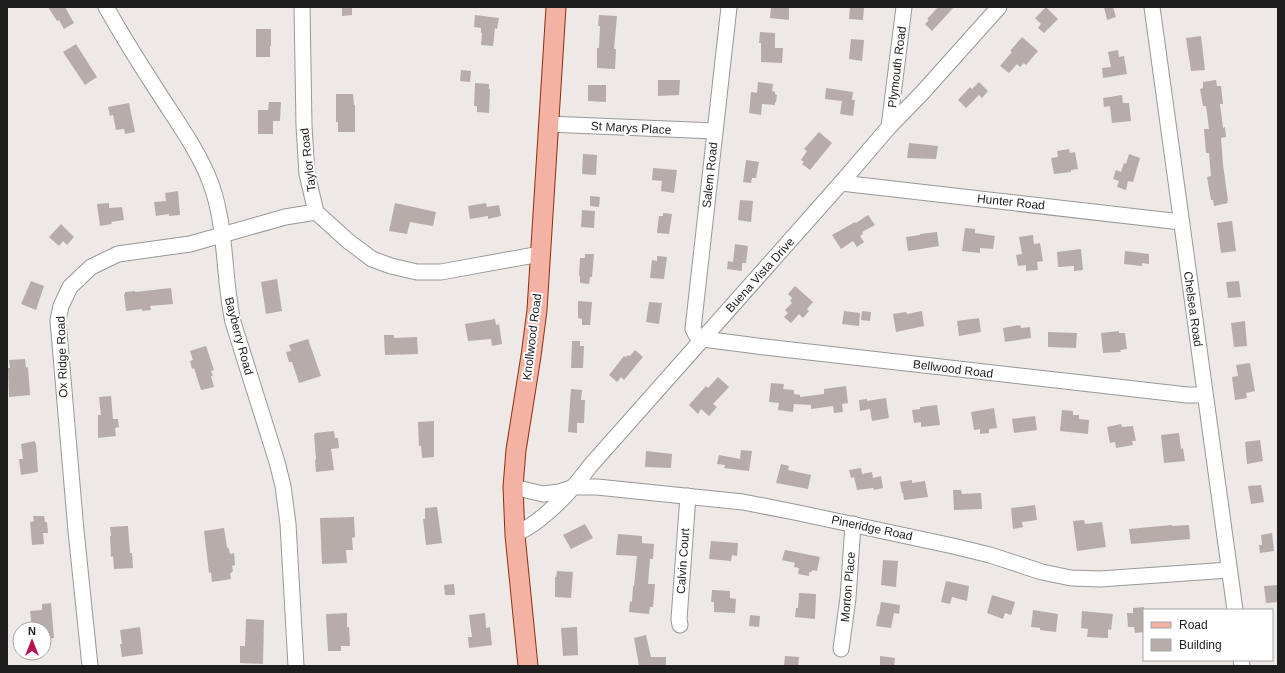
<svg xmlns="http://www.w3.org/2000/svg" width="1285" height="673" viewBox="0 0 1285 673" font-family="Arial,sans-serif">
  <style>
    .building { fill: #b8acab }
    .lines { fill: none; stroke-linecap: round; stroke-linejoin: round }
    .minor-casing { stroke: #989898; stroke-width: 17 }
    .major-casing { stroke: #8c2f0d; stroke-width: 21 }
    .minor { stroke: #fff; stroke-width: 15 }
    .major { stroke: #f4b2a5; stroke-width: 19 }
    .labels { text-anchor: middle; stroke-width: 4; stroke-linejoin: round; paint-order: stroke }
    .street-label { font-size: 12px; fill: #1e1e1e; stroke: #fff }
  </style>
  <rect width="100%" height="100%" fill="#eee8e6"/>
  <g class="building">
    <polygon points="48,7 65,7 74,23 64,29 59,20 57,21"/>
    <polygon points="342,7 352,7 352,15 342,16"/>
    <polygon points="773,7 789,7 789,20 770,18 771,8"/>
    <polygon points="850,7 864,7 863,20 849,19"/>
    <polygon points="938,7 954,7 932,31 925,24 929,20 927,19"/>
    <polygon points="1046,7 1058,19 1044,33 1038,28 1041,24 1035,18"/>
    <polygon points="1104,7 1113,7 1116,17 1107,20"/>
    <polygon points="475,15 499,18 497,29 495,28 493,46 481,45 482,33 481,33 481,28 474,27"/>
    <polygon points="599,15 617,16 614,49 616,49 615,69 597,68 597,48 599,48 600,26 598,26"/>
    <polygon points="256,29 271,29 271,46 270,46 270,57 256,57"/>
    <polygon points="760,32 775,33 775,48 783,48 782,63 761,62 761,43 759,43"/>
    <polygon points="1201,36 1205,70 1191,71 1186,38"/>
    <polygon points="1022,37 1038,51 1026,65 1024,63 1020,67 1017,64 1009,73 1000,66 1012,52 1010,51"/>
    <polygon points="851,39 864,40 862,61 849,59"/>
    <polygon points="76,44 97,77 85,85 63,52"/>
    <polygon points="1118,50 1119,57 1124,56 1127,74 1103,78 1102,68 1111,67 1108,52"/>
    <polygon points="461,70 471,71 470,82 460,81"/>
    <polygon points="658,80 680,80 679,95 658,96"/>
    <polygon points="1216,80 1217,86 1221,86 1223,104 1220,104 1223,128 1225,127 1226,137 1221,138 1223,164 1228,201 1227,201 1228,203 1214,206 1213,200 1211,200 1207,177 1211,176 1209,153 1206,153 1204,129 1209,129 1206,106 1203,106 1200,89 1203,88 1203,82"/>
    <polygon points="758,82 773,84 772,91 775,92 775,94 777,95 776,102 775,102 775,105 762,104 761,115 749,113 751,92 757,93"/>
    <polygon points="979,82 988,91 982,98 979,95 966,108 958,100 970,87 972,89"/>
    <polygon points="475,83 489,84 489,89 490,89 489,113 477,112 477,106 474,106"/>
    <polygon points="588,85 606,85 606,102 588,101"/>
    <polygon points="826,88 853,92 852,100 855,100 853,116 840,114 842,101 825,99"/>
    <polygon points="336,94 353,94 354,105 355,105 355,132 338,132 338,122 336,122"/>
    <polygon points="1122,95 1123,103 1129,103 1131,121 1112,123 1110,106 1104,107 1103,98"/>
    <polygon points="269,102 281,102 280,121 273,121 273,134 258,134 258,110 268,110"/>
    <polygon points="129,103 135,132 125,134 124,129 116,130 113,115 110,116 108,107"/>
    <polygon points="819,132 832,143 810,170 802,164 804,162 801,160 807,151 804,149"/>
    <polygon points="909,143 938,146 936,159 907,158"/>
    <polygon points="1069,149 1070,153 1075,152 1078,169 1071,170 1071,172 1054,174 1051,158 1058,157 1057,151"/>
    <polygon points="583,154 597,155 596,175 582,174"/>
    <polygon points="1129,154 1140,158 1133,182 1128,181 1126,190 1117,187 1119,181 1113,179 1116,170 1121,172 1124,163 1126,164"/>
    <polygon points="746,160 759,162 756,178 752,178 751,183 743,182"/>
    <polygon points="653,168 677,170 674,193 661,191 662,181 652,180"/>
    <polygon points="178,191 180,215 169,216 169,214 156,216 154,202 166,201 165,193"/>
    <polygon points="590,196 600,197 599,207 590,206"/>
    <polygon points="740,200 753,201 751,222 738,220"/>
    <polygon points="109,203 109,208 122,207 124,220 111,222 112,224 100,226 97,204"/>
    <polygon points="395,203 436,212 433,226 410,222 407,234 389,231"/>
    <polygon points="486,203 487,207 499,205 501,216 488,219 488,216 470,219 468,206"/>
    <polygon points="582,210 595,211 594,228 581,227"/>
    <polygon points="663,213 672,214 669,234 657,233 659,216 663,216"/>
    <polygon points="868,215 875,225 862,232 863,234 860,236 864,242 857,247 853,241 841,249 832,235 855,222 856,223"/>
    <polygon points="1232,221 1236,251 1221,253 1217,223"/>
    <polygon points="61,224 74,237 67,245 63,241 59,246 49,237"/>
    <polygon points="965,228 975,229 975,233 995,236 993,249 980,248 980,253 962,251"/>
    <polygon points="937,232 939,246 908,251 906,237 920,235 920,234"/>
    <polygon points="1033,235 1034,244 1040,243 1043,261 1037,262 1038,270 1026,271 1026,265 1018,266 1016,255 1022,254 1019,237"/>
    <polygon points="735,244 748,246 746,263 742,263 742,271 727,269 728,261 733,262"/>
    <polygon points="1081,249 1083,270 1074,271 1074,266 1058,267 1057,252"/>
    <polygon points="1125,251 1149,254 1149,264 1142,263 1142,266 1124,264"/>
    <polygon points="585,254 594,254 592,277 590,277 589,284 580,283 580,276 579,276 580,258 585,258"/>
    <polygon points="657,256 667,257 664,279 650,278 652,260 657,261"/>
    <polygon points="277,279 282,311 266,314 261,282"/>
    <polygon points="31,281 44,286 36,310 21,304"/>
    <polygon points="1239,281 1241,297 1228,298 1226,282"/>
    <polygon points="795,286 813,302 807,309 809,311 803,318 799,314 791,323 784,317 788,313 785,310 792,303 790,301 792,298 788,294"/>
    <polygon points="171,288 173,304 150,306 151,310 142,311 142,309 126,311 124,294 125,294 125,292 135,291 135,292"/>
    <polygon points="578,301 592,302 590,325 582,325 582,319 578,318"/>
    <polygon points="649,302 662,303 659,324 646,322"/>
    <polygon points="844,311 860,313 859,326 842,324"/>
    <polygon points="862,311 871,312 870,321 861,320"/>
    <polygon points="922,311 924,326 896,332 893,314 906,312 907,314"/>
    <polygon points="979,318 981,332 959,336 957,321"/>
    <polygon points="495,319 496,325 499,324 502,344 492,346 491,339 468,341 465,324"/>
    <polygon points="1245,321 1247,346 1234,347 1231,323"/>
    <polygon points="1020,325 1021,328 1030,327 1031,338 1005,342 1003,328"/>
    <polygon points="1119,331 1119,333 1125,333 1127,349 1120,350 1121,352 1103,353 1101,333"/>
    <polygon points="1048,332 1077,333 1076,348 1048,347"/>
    <polygon points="384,335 394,335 394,338 417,337 418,354 385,355"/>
    <polygon points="308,339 321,376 299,383 292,362 289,362 286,352 291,351 289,345"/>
    <polygon points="572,341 580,341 580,346 584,346 583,368 571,368"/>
    <polygon points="206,346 214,370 211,371 213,376 211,376 214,387 201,390 194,368 192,369 190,361 193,360 190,351"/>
    <polygon points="635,350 643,357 624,380 621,377 617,382 609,375 624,356 626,357 628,355 630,356"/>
    <polygon points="25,359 26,368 28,367 30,395 9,397 8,368 10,368 9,360"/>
    <polygon points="1250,363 1255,391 1246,393 1247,398 1235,400 1232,377 1238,376 1236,365"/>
    <polygon points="718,377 729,387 713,404 717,407 709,416 701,409 698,414 689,405 706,386 708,388"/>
    <polygon points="771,383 784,384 783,389 794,390 794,394 800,395 800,397 824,394 824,389 846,386 848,403 842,404 843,412 834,413 833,406 811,409 811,405 794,404 793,412 778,410 779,403 769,402"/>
    <polygon points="571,389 582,390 581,400 585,400 584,423 577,423 577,433 568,432"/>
    <polygon points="111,396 113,419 118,419 119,427 115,428 116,436 98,438 98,415 101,415 99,397"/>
    <polygon points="886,398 889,418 872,421 870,409 860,411 859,400 867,399 867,401"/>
    <polygon points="937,405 940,425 921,427 921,422 914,423 912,410 920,409 920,407"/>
    <polygon points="994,408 997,428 989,429 989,433 980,434 980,429 974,430 971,412"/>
    <polygon points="1062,410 1073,411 1073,415 1079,415 1079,419 1089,420 1088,434 1060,431"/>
    <polygon points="1035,416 1037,430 1014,433 1012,419"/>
    <polygon points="434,421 434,457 422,458 421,446 419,446 418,422"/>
    <polygon points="1121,424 1122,427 1133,426 1136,441 1132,441 1133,445 1116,448 1115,442 1110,443 1107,427"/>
    <polygon points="334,431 335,438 338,438 339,448 331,449 334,470 316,472 315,460 316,459 314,435 315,434 315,433"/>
    <polygon points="1179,433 1181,449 1183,448 1185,461 1164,463 1161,435"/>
    <polygon points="1260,440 1263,461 1247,464 1245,442"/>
    <polygon points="35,441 35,443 36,443 38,472 21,475 19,459 23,459 21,444"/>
    <polygon points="741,450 752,451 749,471 724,468 725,465 717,464 719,455 740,459"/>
    <polygon points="646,451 672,454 671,468 645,467"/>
    <polygon points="781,464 789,466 788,470 811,475 808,489 776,483"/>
    <polygon points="861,468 862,474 872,472 873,478 881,476 883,488 874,490 873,488 857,490 854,477 851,478 849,470"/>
    <polygon points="912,480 912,483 925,481 928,497 904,500 903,493 902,493 900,482"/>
    <polygon points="1261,485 1264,502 1251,504 1248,486"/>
    <polygon points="953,490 961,490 962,494 981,493 982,509 954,510"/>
    <polygon points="1035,505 1037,520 1022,522 1023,527 1013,529 1011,508"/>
    <polygon points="437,507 442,543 426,545 423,519 425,519 425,508"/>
    <polygon points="33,516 44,516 45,522 47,522 48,533 43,533 44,544 32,545 30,522 34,521"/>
    <polygon points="354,517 355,537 352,538 353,550 346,550 347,563 322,564 320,518"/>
    <polygon points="1084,520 1085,524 1102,522 1106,547 1077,551 1073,521"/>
    <polygon points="585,524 593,538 571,549 563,535"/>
    <polygon points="1172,525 1172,526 1189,525 1190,539 1131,544 1129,529"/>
    <polygon points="128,526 130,553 132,553 133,568 114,569 113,556 111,557 110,536 111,536 110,527"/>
    <polygon points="224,528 227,547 229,549 230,554 234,553 235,565 232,566 233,571 230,574 231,579 212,582 211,572 209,573 204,531"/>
    <polygon points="1272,533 1274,551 1260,553 1259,545 1262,545 1261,535"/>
    <polygon points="618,534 642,536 642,543 654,544 653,559 650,559 648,584 655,584 653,607 650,607 649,614 629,612 630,601 632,602 633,586 634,586 637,556 616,555"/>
    <polygon points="711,541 738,543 737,556 732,555 731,561 709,559"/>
    <polygon points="785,550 820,557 817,571 812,570 812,572 809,572 809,576 798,574 799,568 794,567 795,563 782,560"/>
    <polygon points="883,560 898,561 896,587 881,585"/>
    <polygon points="557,571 573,572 571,598 555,597 555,577 556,577"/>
    <polygon points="946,581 969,586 967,601 952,597 950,604 941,602"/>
    <polygon points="454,584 455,595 445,595 444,585"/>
    <polygon points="1278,585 1278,602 1266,603 1264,586"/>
    <polygon points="712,590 730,591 730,598 736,599 735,613 714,612 714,602 711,602"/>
    <polygon points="799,593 816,594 815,619 795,617 796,608 798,608"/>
    <polygon points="992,595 1015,602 1011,615 1005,613 1003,619 987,613"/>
    <polygon points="881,602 900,605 899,614 894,613 891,628 876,626 878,614 879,615"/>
    <polygon points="51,603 54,638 44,639 44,629 32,629 30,611 42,610 42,604"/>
    <polygon points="1144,607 1144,632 1135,633 1134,627 1128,627 1127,613 1133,613 1133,608"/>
    <polygon points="1033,610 1058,614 1056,632 1040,630 1040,628 1031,627"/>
    <polygon points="1082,611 1113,614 1111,630 1108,629 1108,638 1087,637 1088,629 1081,628"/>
    <polygon points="347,613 347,627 349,627 350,646 341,646 341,651 328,651 326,614"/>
    <polygon points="485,613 486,628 490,627 492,645 469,648 468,637 472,637 469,615"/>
    <polygon points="750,615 760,616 759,627 749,626"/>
    <polygon points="246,619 264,620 263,664 240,663 240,646 245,646"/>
    <polygon points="140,627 143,654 122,657 120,644 122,644 120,630"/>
    <polygon points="577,627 578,655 563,656 561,628"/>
    <polygon points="646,635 651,657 666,657 666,666 639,666 634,638"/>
    <polygon points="785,656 799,657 798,666 784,666"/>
    <polygon points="880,656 895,658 894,666 880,666"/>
  </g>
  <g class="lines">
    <defs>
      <g id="minor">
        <path d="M 106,7 C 123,37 141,66 160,95 C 178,123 199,152 211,184 C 227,228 223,277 233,322 L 277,462 L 283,486 L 288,524 L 296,666"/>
        <polyline points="302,7 304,126 307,174 316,212 348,241 372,259 391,266 417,272 441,272 540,254"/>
        <polyline points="729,7 693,329 696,335 703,339 765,347 1091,384 1187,395 1204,395"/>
        <polyline points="1152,7 1235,610"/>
        <polyline points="548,124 715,131"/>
        <polyline points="889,127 904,7"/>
        <polyline points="841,183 1181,222"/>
        <polyline points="513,487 543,494 559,492 574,487 597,487 743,502 794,512 953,546 990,555 1042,572 1071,578 1100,579 1229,570"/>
        <path d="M 515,535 C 523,530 533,525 541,518 C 560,503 576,485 590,466 L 841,183 L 889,127 L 922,93 L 999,7"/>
        <polyline points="680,625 679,619 688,496"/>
        <polyline points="841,649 848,598 853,524"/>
        <polyline points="1241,660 1242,666"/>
        <polyline points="90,666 76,531 59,332 58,320 61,306 70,287 91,267 118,254 190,244 285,217 316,212"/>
      </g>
      <polyline id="major" points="528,666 515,535 513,487 516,450 531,356 537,310 556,7"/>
    </defs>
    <use href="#minor" class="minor-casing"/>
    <use href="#major" class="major-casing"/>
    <use href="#minor" class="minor"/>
    <use href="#major" class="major"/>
  </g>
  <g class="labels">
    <g class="street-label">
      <text transform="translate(897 67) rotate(-83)" y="4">Plymouth Road</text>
      <text transform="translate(631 128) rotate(3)" y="4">St Marys Place</text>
      <text transform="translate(308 160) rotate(-97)" y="4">Taylor Road</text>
      <text transform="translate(710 175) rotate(-84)" y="4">Salem Road</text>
      <text transform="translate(1011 202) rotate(6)" y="4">Hunter Road</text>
      <text transform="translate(760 275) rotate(-48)" y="4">Buena Vista Drive</text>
      <text transform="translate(1193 309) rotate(82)" y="4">Chelsea Road</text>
      <text transform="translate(239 336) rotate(75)" y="4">Bayberry Road</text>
      <text transform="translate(532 337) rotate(-83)" y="4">Knollwood Road</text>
      <text transform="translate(62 357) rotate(-92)" y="4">Ox Ridge Road</text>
      <text transform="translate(953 369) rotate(7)" y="4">Bellwood Road</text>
      <text transform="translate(872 528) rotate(12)" y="4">Pineridge Road</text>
      <text transform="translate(683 561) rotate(-86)" y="4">Calvin Court</text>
      <text transform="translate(848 587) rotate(-85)" y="4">Morton Place</text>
    </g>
  </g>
  <rect width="1285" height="673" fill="none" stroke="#1e1e1e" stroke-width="16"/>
  <rect x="1143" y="609" width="130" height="52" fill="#ffffff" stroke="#a5a5a5"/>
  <rect x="1151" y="622" width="20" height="6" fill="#f4b2a5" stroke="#a5a5a5"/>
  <text x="1179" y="629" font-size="12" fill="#1e1e1e">Road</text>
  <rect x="1151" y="639" width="20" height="12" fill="#b8acab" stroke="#a5a5a5"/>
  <text x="1179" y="649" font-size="12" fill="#1e1e1e">Building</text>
  <g transform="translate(32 641)"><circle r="19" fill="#ffffff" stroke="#a5a5a5"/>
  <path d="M0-3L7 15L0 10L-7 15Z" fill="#bb1256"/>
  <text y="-6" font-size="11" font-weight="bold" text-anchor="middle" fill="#1e1e1e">N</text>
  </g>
</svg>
